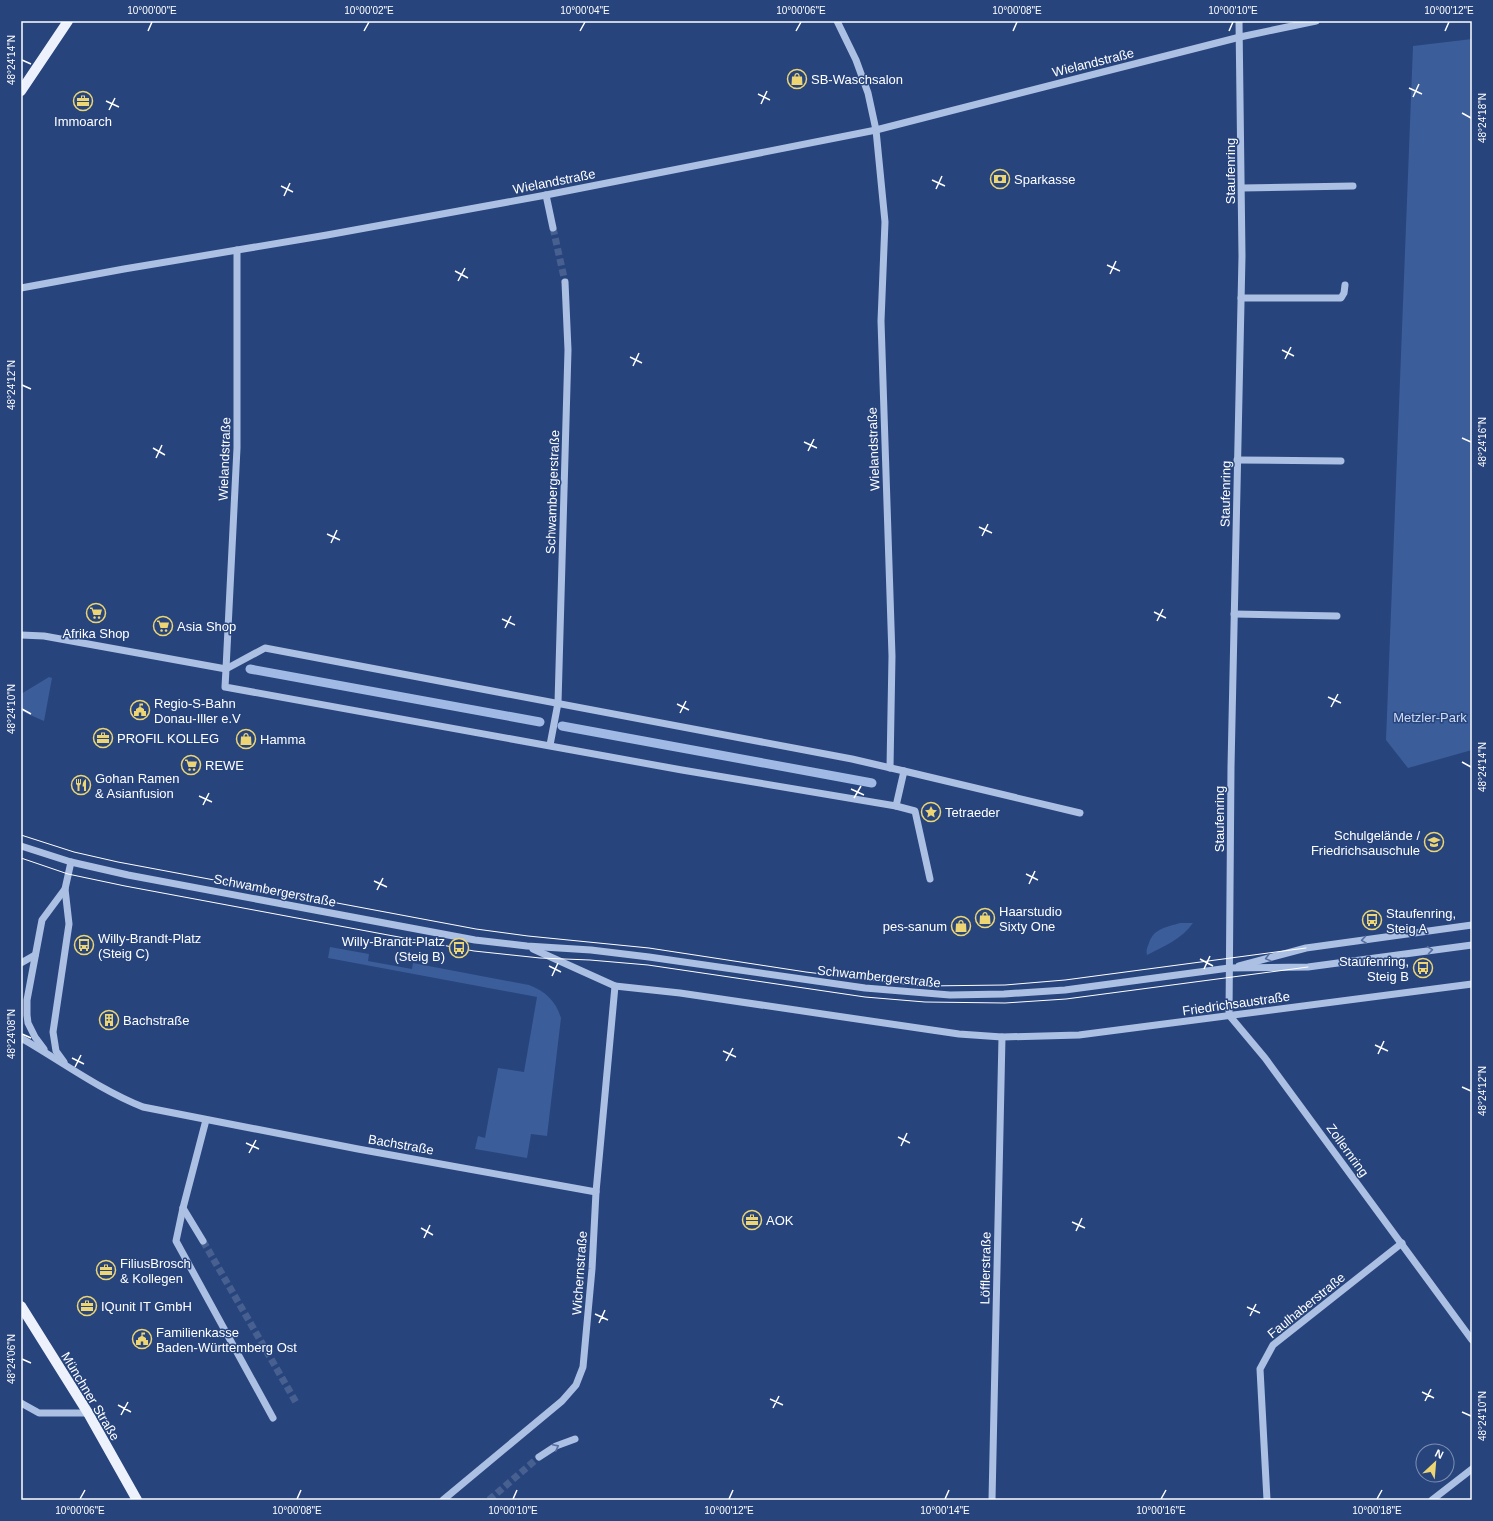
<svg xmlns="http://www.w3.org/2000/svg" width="1493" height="1521" viewBox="0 0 1493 1521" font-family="Arial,sans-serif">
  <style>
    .green { fill: #3b5d9a }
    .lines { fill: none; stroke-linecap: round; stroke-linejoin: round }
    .stream { stroke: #a1bae5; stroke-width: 9 }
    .minor-tunnel { stroke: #476090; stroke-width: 7; stroke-dasharray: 7 3.5; stroke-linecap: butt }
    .minor { stroke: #acc0e4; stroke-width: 7 }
    .major { stroke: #ecf1fc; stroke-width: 10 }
    .tram { stroke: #fff; stroke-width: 1 }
    .oneway { stroke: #566fa1 }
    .ticks { fill: none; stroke: #fff; stroke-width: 1.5 }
    .labels { text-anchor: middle; stroke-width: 3; stroke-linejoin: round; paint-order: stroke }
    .street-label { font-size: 13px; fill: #fff; stroke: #27447d }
    .poi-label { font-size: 13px; fill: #fff; stroke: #27447d; text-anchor: start }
    .park-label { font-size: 13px; fill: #cfdcf4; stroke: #27447d }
    .neatline { fill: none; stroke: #fff; stroke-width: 1.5 }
    .ticks-label { font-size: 10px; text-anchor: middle; fill: #fff }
  </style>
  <rect width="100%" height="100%" fill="#27447d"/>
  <g class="green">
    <polygon points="1472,39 1472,750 1408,768 1386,740 1413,46"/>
    <polygon points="49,677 52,678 44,721 21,711 21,694"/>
    <path d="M 1180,923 L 1193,923 C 1182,939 1164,946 1147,955 C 1146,950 1147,948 1149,943 C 1154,928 1167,927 1180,923 Z"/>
    <path d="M 330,947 L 369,954 L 368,961 L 412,969 L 413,963 L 529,985 C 545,991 556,1001 561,1018 L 547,1136 L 531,1134 L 527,1158 L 475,1149 L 478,1136 L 485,1138 L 498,1068 L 524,1072 L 537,997 L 328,958 Z"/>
  </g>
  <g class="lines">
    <g class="stream">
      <polyline points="250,669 540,722"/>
      <polyline points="562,726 872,783"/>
    </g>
    <g class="minor-tunnel">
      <polyline points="553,228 565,282"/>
      <polyline points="203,1241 297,1404"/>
      <polyline points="489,1500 539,1457"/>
    </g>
    <g class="minor">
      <polyline points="837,21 856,60 868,93 876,130 885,222 881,321 892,656 890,768"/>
      <polyline points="1239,21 1242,256 1231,767 1229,1015 1265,1058 1472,1340"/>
      <polyline points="1242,188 1353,186"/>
      <polyline points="546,195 553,228"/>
      <polyline points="21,288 124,269 327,235 546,195 876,130 1240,37 1316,21"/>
      <polyline points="1241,298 1341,298 1344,293 1345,285"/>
      <polyline points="1237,460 1341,461"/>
      <polyline points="1234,614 1337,616"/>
      <polyline points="21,635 44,636 226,669 225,687 682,770 896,806 904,771 1080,813"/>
      <polyline points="226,669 265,648 852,759 904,771"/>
      <polyline points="226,669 237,448 237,250"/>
      <polyline points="550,745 558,703 568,350 565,282"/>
      <polyline points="896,806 915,811 930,879"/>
      <polyline points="21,846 71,862 128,875 475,940 527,946 591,950 649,957 865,988 950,995 1004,994 1065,990 1229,968 1308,967 1472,945"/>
      <polyline points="533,949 615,986 680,993 959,1034 1002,1037 1079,1035 1472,984"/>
      <polyline points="21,963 35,955"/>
      <polyline points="1239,966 1306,948 1472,925"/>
      <path d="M 21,1038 C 61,1061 100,1090 143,1107 L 358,1149 L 596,1192"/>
      <polyline points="44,1049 35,1037 28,1023 27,1015 27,1000 42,920 65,889"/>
      <polyline points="64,1062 56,1051 53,1032 69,924 65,889 71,862"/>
      <polyline points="206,1120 183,1208 176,1241 273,1418"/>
      <polyline points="183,1208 203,1241"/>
      <polyline points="21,1403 39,1413 88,1413"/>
      <polyline points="539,1457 556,1446 575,1439"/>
      <polyline points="443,1500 562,1401 576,1385 583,1367 592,1269 596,1192 615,986"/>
      <polyline points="992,1500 1002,1037"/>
      <polyline points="1267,1500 1260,1369 1273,1345 1402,1243"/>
      <polyline points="1432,1500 1472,1469"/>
    </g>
    <g class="major">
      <polyline points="21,91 68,21"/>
      <polyline points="21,1306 88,1413 137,1500"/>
    </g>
    <g class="tram">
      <polyline points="21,835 74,852 118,862 476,929 528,936 649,948 806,972 896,983 925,986 1005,985 1065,980 1306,948"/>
      <polyline points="21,858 68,874 125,886 474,951 540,958 590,960 648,965 865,997 925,1002 1005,1003 1066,999 1308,967"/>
    </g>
  </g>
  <defs><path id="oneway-chevron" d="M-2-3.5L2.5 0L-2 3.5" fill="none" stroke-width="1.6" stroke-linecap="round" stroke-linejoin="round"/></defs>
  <g class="oneway">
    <use href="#oneway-chevron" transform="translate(1364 940) rotate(172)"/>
    <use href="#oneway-chevron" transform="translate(1430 950) rotate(-8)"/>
    <use href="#oneway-chevron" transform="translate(1268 958) rotate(165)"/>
    <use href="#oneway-chevron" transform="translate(556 1447) rotate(-27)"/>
  </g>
  <path class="ticks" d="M 148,31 L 152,22M 364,31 L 369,22M 580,31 L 585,22M 796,31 L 801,22M 1013,31 L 1017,22M 1229,31 L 1233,22M 1445,31 L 1449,22M 22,60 L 31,64M 1409,88 L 1422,94M 758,94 L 770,100M 1413,97 L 1419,84M 106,101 L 119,107M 761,104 L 767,91M 109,110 L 115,98M 1462,113 L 1471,118M 932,180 L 945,186M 281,186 L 293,192M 936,189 L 942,176M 284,196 L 290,183M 1107,265 L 1120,271M 455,271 L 468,278M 1110,274 L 1116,261M 458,281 L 465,268M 1282,350 L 1294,356M 630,357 L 642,363M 1285,359 L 1291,347M 633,366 L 639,353M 22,385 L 31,389M 1462,438 L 1471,442M 804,442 L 817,448M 153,448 L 165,455M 808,451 L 814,439M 156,458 L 162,445M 979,527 L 992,533M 327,534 L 340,540M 982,536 L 988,524M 331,543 L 337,530M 1154,612 L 1166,618M 502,619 L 515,625M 1157,621 L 1163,609M 505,628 L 511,616M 1328,697 L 1341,703M 677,704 L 689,710M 1331,707 L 1338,694M 22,709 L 31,714M 680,713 L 686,701M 1462,762 L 1471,767M 851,789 L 864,795M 199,796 L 212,802M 854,798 L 861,786M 203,805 L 209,793M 1026,874 L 1038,880M 374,881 L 387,887M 1029,884 L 1035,871M 377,890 L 383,878M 1200,959 L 1213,966M 549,966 L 561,972M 1204,969 L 1210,956M 552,976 L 558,963M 22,1034 L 31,1038M 1375,1045 L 1388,1051M 723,1051 L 736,1057M 1378,1054 L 1384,1041M 72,1058 L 84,1064M 726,1061 L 733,1048M 75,1067 L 81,1055M 1462,1087 L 1471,1091M 898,1137 L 910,1143M 246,1143 L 259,1149M 901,1146 L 907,1133M 249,1153 L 256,1140M 1072,1222 L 1085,1228M 421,1228 L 433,1235M 1076,1231 L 1082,1218M 424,1238 L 430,1225M 1247,1307 L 1260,1313M 595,1314 L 608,1320M 1250,1316 L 1256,1304M 599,1323 L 605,1310M 22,1359 L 31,1363M 1422,1392 L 1434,1398M 770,1399 L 783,1405M 1425,1401 L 1431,1389M 118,1405 L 131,1412M 773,1408 L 779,1396M 1462,1412 L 1471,1416M 121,1415 L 128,1402M 80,1499 L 85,1490M 297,1499 L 301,1490M 513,1499 L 517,1490M 729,1499 L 733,1490M 945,1499 L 949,1490M 1161,1499 L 1166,1490M 1377,1499 L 1382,1490"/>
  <defs>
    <symbol id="shop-ring" viewBox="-11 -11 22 22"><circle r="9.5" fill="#27447d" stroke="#ecd572" stroke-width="1.5"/><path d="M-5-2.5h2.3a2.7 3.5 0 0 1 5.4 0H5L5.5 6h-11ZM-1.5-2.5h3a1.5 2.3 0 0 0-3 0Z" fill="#ecd572"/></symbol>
    <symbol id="office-ring" viewBox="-11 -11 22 22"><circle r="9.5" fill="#27447d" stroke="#ecd572" stroke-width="1.5"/><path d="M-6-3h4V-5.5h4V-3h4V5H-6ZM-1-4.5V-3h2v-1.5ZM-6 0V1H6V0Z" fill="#ecd572"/></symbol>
    <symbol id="bank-ring" viewBox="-11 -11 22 22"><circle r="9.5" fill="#27447d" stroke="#ecd572" stroke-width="1.5"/><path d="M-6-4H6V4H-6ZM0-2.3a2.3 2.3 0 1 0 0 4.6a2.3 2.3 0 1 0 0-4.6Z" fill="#ecd572"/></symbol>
    <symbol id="supermarket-ring" viewBox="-11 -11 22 22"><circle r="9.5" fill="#27447d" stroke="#ecd572" stroke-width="1.5"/><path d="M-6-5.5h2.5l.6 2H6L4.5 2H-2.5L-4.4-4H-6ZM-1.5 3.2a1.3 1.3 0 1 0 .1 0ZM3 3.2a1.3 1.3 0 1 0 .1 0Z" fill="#ecd572"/></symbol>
    <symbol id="civic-ring" viewBox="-11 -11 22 22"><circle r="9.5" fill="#27447d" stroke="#ecd572" stroke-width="1.5"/><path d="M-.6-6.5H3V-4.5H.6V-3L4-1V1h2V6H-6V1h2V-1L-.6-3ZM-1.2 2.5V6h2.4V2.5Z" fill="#ecd572"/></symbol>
    <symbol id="restaurant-ring" viewBox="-11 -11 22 22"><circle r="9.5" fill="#27447d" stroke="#ecd572" stroke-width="1.5"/><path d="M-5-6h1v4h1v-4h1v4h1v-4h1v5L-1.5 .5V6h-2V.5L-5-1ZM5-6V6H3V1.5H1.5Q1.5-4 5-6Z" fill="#ecd572"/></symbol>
    <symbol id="sight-ring" viewBox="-11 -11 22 22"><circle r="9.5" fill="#27447d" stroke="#ecd572" stroke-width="1.5"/><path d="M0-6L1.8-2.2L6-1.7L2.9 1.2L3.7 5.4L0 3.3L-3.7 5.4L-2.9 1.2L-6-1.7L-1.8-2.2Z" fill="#ecd572"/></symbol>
    <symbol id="school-ring" viewBox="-11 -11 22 22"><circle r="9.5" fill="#27447d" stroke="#ecd572" stroke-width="1.5"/><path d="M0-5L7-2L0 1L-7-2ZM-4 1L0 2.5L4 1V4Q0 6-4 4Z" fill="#ecd572"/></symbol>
    <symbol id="bus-ring" viewBox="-11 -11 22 22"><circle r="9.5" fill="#27447d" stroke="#ecd572" stroke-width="1.5"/><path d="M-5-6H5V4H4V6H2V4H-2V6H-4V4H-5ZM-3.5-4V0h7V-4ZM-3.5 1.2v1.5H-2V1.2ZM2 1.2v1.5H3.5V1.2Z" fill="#ecd572"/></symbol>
    <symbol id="building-ring" viewBox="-11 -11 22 22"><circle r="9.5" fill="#27447d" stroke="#ecd572" stroke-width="1.5"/><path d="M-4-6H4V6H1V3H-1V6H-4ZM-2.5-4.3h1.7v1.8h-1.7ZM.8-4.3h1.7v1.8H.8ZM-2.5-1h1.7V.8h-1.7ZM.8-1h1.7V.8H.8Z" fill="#ecd572"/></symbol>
  </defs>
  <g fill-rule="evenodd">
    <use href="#shop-ring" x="786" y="68" width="22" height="22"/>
    <use href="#office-ring" x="72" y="90" width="22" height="22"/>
    <use href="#bank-ring" x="989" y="168" width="22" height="22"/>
    <use href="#supermarket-ring" x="85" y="602" width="22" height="22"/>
    <use href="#supermarket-ring" x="152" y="615" width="22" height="22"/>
    <use href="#civic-ring" x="129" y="699" width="22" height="22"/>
    <use href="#office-ring" x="92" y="727" width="22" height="22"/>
    <use href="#shop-ring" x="235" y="728" width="22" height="22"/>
    <use href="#supermarket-ring" x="180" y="754" width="22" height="22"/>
    <use href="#restaurant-ring" x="70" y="774" width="22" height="22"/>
    <use href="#sight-ring" x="920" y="801" width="22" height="22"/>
    <use href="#school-ring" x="1423" y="831" width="22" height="22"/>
    <use href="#shop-ring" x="974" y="907" width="22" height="22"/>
    <use href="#bus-ring" x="1361" y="909" width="22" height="22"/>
    <use href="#shop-ring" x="950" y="915" width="22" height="22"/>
    <use href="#bus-ring" x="73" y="934" width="22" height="22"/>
    <use href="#bus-ring" x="448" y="937" width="22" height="22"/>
    <use href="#bus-ring" x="1412" y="957" width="22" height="22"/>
    <use href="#building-ring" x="98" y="1009" width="22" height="22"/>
    <use href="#office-ring" x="741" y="1209" width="22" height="22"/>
    <use href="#office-ring" x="95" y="1259" width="22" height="22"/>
    <use href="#office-ring" x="76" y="1295" width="22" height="22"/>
    <use href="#civic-ring" x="131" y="1328" width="22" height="22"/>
  </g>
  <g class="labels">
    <g class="street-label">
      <text transform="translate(1093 62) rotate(-14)" y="5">Wielandstraße</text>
      <text transform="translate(1230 171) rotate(-90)" y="5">Staufenring</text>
      <text transform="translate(554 181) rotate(-11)" y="5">Wielandstraße</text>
      <text transform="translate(873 449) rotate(-92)" y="5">Wielandstraße</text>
      <text transform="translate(224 459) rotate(-88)" y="5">Wielandstraße</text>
      <text transform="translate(552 492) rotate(-88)" y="5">Schwambergerstraße</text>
      <text transform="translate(1225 494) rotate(-89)" y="5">Staufenring</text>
      <text transform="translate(1219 819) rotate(-90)" y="5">Staufenring</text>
      <text transform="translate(275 890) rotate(11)" y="5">Schwambergerstraße</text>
      <text transform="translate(879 976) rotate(6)" y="5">Schwambergerstraße</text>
      <text transform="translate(1236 1003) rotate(-8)" y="5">Friedrichsaustraße</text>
      <text transform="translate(401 1144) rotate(10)" y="5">Bachstraße</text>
      <text transform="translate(1348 1150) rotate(54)" y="5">Zollernring</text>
      <text transform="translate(985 1268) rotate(-89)" y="5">Löfflerstraße</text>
      <text transform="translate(579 1273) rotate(-86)" y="5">Wichernstraße</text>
      <text transform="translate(1306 1305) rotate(-39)" y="5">Faulhaberstraße</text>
      <text transform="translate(91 1396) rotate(59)" y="5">Münchner Straße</text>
    </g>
    <g class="poi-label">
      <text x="811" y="84">SB-Waschsalon</text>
      <text x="83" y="126" text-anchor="middle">Immoarch</text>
      <text x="1014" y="184">Sparkasse</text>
      <text x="177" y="631">Asia Shop</text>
      <text x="96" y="638" text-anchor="middle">Afrika Shop</text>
      <text x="154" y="708">Regio-S-Bahn<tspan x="154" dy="15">Donau-Iller e.V</tspan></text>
      <text x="117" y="743">PROFIL KOLLEG</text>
      <text x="260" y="744">Hamma</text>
      <text x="205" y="770">REWE</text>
      <text x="95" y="783">Gohan Ramen<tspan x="95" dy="15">&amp; Asianfusion</tspan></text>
      <text x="945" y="817">Tetraeder</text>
      <text x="1420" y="840" text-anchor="end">Schulgelände /<tspan x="1420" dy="15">Friedrichsauschule</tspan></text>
      <text x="999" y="916">Haarstudio<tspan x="999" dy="15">Sixty One</tspan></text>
      <text x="1386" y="918">Staufenring,<tspan x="1386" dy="15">Steig A</tspan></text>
      <text x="947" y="931" text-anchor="end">pes-sanum</text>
      <text x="98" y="943">Willy-Brandt-Platz<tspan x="98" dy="15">(Steig C)</tspan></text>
      <text x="445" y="946" text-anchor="end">Willy-Brandt-Platz<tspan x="445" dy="15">(Steig B)</tspan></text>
      <text x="1409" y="966" text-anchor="end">Staufenring,<tspan x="1409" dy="15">Steig B</tspan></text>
      <text x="123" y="1025">Bachstraße</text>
      <text x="766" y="1225">AOK</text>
      <text x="120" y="1268">FiliusBrosch<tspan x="120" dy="15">&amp; Kollegen</tspan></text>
      <text x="101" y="1311">IQunit IT GmbH</text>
      <text x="156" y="1337">Familienkasse<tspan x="156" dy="15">Baden-Württemberg Ost</tspan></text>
    </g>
    <g class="park-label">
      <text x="1430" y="722">Metzler-Park</text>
    </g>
  </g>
  <rect width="1493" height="1521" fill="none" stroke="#27447d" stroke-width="44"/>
  <g transform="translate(1435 1463) rotate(26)"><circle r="19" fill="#27447d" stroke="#7d8fb1"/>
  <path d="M0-3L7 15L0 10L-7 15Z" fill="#ecd572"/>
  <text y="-6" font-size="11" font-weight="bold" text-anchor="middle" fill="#ffffff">N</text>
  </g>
  <rect x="22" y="22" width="1449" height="1477" class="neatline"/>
  <g class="ticks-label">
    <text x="152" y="14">10°00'00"E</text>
    <text x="369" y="14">10°00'02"E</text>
    <text x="585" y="14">10°00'04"E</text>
    <text x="801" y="14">10°00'06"E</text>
    <text x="1017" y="14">10°00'08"E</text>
    <text x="1233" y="14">10°00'10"E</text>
    <text x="1449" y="14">10°00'12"E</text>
    <text transform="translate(11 60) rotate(-90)" y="4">48°24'14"N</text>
    <text transform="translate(1482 118) rotate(-90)" y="4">48°24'18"N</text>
    <text transform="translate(11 385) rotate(-90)" y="4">48°24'12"N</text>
    <text transform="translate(1482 442) rotate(-90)" y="4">48°24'16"N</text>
    <text transform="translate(11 709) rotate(-90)" y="4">48°24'10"N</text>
    <text transform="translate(1482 767) rotate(-90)" y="4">48°24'14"N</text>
    <text transform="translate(11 1034) rotate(-90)" y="4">48°24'08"N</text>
    <text transform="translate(1482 1091) rotate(-90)" y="4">48°24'12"N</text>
    <text transform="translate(11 1359) rotate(-90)" y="4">48°24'06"N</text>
    <text transform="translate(1482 1416) rotate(-90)" y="4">48°24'10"N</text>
    <text x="80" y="1514">10°00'06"E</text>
    <text x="297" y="1514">10°00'08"E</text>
    <text x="513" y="1514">10°00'10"E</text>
    <text x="729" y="1514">10°00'12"E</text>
    <text x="945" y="1514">10°00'14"E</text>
    <text x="1161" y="1514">10°00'16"E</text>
    <text x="1377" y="1514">10°00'18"E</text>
  </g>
</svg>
